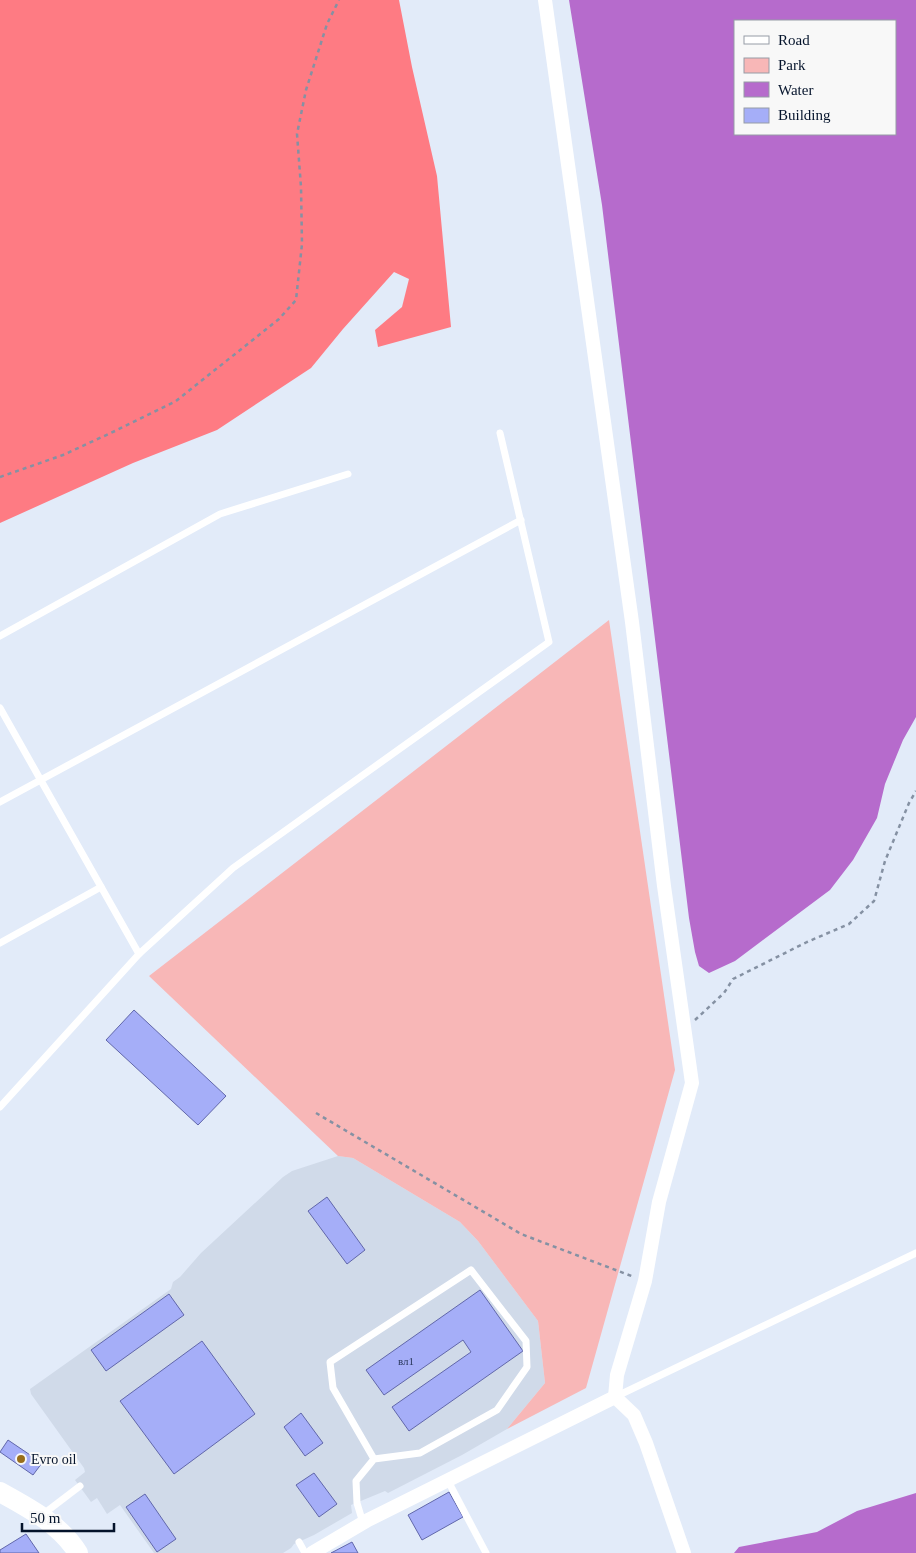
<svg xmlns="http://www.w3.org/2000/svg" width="916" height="1553" viewBox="0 0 916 1553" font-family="Georgia,serif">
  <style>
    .built { fill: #d0dae9 }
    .green { fill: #f8b7b7 }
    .forest { fill: #fe7b83 }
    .water { fill: #b66bcc; fill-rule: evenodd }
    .building { fill: #a5aef8; stroke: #6167aa }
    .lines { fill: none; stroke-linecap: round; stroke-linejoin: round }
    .path { stroke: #8591a3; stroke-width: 2.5; stroke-dasharray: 4 4; stroke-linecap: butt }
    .service { stroke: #fff; stroke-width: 7 }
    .minor { stroke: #fff; stroke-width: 14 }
    .secondary { stroke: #fff; stroke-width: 20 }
    .poi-dot { fill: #996e1c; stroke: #f8f8f8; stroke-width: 2 }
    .labels { text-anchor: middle; stroke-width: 4; stroke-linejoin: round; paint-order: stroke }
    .number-label { font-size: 11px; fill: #2c3a5e }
    .poi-label { font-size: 14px; fill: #04132b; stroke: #f8f8f8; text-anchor: start }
  </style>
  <rect width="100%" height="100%" fill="#e2ebf9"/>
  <polygon class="built" points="338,1156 353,1158 460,1222 478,1241 538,1321 545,1383 507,1429 462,1455 388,1493 385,1491 351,1505 352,1513 314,1535 294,1544 291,1548 283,1553 154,1553 120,1505 107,1514 97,1498 91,1502 75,1480 85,1472 84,1468 31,1394 30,1389 171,1289 173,1282 180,1277 201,1253 283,1177 292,1171"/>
  <polygon class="green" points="609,620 675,1070 586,1388 507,1429 545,1383 538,1321 478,1241 460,1222 353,1158 338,1156 149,976"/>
  <polygon class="forest" points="0,0 399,0 412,67 437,176 451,327 378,347 375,330 402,307 409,279 394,272 343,329 311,368 217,430 133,463 0,523"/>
  <g class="water">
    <path d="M 569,0 L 916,0 L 916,717 L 903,740 L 885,784 L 877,818 L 853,860 L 830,890 L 735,961 L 709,973 L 699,966 L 695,952 L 689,918 L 602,205 ZM 895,21 L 895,134 L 735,134 L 735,21 Z"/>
    <polygon points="916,1493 916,1553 734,1553 739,1547 817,1532 857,1511"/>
  </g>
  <g class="building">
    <polygon points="134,1010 226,1096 198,1125 106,1040"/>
    <polygon points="327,1197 365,1250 347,1264 308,1211"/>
    <polygon points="480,1290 523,1351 409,1431 392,1407 471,1352 463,1340 384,1395 366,1370"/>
    <polygon points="169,1294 184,1315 106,1371 91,1350"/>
    <polygon points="202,1341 255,1414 174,1474 120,1401"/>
    <polygon points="301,1413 323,1443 305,1456 284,1427"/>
    <polygon points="8,1440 42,1463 33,1475 0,1452"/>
    <polygon points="314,1473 337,1504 319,1517 296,1485"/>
    <polygon points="449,1492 463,1517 422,1540 408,1515"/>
    <polygon points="145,1494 176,1539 157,1552 126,1507"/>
    <polygon points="26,1534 39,1553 0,1553 0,1550"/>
    <polygon points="352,1542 358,1553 331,1553"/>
  </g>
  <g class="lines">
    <g class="path">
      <polyline points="0,477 63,455 115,431 176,401 279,319 296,300 302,244 301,187 297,134 306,90 327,24 339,0"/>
      <polyline points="695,1020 724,993 733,979 807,942 849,924 874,901 885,861 909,803 916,791"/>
      <polyline points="316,1113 521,1234 634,1277"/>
    </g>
    <g class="service">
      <polyline points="0,636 220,514 348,474"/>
      <polyline points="0,708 139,954"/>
      <polyline points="0,802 521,520"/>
      <polyline points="0,943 101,887"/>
      <polyline points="0,1107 139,954 233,868 549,642 500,433"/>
      <polyline points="615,1397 916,1253"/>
      <polyline points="447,1479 486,1553"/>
      <polyline points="42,1515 80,1486"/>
      <polyline points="363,1523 357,1503 356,1481 374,1459 420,1453 497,1410 527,1367 526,1341 471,1270 330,1362 333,1388 374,1459"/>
      <polyline points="299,1542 305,1553"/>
    </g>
    <g class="minor">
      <polyline points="545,0 632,622 664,886 692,1083 659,1202 645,1281 617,1375 615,1397"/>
      <polyline points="615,1397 634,1415 646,1443 684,1553"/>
      <polyline points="312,1553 368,1520 615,1397"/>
    </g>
    <path class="secondary" d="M 0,1492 C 29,1508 60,1524 78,1553"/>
  </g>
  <circle class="poi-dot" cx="21" cy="1459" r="5"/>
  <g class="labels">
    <g class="number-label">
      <text x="406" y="1365">вл1</text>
    </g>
    <g class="poi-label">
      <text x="31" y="1464">Evro oil</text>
    </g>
  </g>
  <rect x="734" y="20" width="162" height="115" fill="#f8f8f8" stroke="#969ca6"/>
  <rect x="744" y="36" width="25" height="8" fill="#ffffff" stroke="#969ca6"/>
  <text x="778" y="45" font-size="15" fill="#04132b">Road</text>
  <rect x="744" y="58" width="25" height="15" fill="#f8b7b7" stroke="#969ca6"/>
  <text x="778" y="70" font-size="15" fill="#04132b">Park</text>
  <rect x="744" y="82" width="25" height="15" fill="#b66bcc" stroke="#969ca6"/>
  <text x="778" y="95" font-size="15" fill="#04132b">Water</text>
  <rect x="744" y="108" width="25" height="15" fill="#a5aef8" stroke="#969ca6"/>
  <text x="778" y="120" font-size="15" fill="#04132b">Building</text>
  <path d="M22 1523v8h92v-8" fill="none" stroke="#04132b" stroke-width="2.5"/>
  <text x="30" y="1523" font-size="15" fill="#04132b" stroke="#f8f8f8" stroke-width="4" paint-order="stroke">50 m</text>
</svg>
